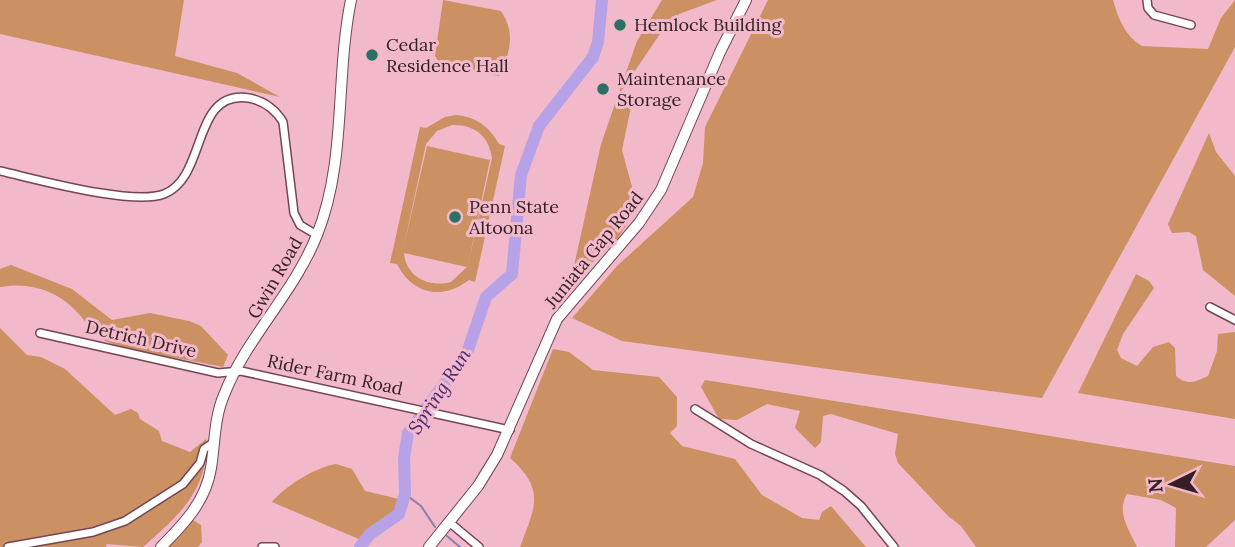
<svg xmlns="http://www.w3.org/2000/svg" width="1235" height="547" viewBox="0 0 1235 547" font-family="Lora,serif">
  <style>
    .green { fill: #cb9162; fill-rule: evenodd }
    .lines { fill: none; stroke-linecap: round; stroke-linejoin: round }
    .stream { stroke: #917bad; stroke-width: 2 }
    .river { stroke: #b8a2e7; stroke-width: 12 }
    .street-casing { stroke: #744554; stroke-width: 10 }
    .secondary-casing { stroke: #744554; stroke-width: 12 }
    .street { stroke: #fff; stroke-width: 7 }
    .secondary { stroke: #fff; stroke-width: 10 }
    .poi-dot { fill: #2b7063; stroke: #f1b9ca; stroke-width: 2.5 }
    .labels { text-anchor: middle; stroke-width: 6; stroke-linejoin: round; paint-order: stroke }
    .poi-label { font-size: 18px; fill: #352027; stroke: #f1b9ca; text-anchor: start }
    .street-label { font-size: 18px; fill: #352027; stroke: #f1b9ca }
    .water-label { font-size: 19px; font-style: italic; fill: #492777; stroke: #f1b9ca }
  </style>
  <rect width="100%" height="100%" fill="#f1b9ca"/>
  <g class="green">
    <polygon points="0,0 184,0 175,56 237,73 280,97 0,34"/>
    <path d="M 443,0 L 501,11 C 516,34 510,53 499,76 L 439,62 L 435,56 Z"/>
    <polygon points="662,0 717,0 679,14 668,22 620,93 620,105 632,102 622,150 632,187 631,217 618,238 570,284 601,144 637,41"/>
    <path d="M 768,0 L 1113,0 C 1118,18 1125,36 1142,46 L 1208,49 L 1221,18 L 1235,0 L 1235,47 L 1042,398 L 622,341 L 572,318 L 617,266 L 693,197 L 703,163 L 705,127 Z"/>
    <path d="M 456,115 C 476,117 489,126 499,144 L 505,146 L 475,282 L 469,280 C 442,301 412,294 397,264 L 390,263 L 420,127 L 426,128 L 445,117 ZM 452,125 C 474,124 489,136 492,158 L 468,265 L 490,160 L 427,146 L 403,250 L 426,144 L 437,131 ZM 404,253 L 467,267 L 451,282 C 429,288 406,277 404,253 Z"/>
    <polygon points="1209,133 1216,152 1235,176 1235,296 1203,270 1196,236 1189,232 1172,233 1168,224"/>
    <path d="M 11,265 L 72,289 L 112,320 L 150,313 L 189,321 L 201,326 L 228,355 L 223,367 C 187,359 148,355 113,344 C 92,337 88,322 74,309 C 55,289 26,282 0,287 L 0,269 Z"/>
    <path d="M 1136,274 L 1149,281 L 1154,288 L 1123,334 L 1117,350 L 1121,358 L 1137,366 L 1153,347 L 1169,342 L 1175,348 L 1176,376 C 1188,386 1195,382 1208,376 L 1217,351 L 1218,334 L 1235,332 L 1235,419 L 1078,393 Z"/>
    <path d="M 0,328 L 27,355 L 41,357 L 65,369 L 115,415 L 131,409 L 138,413 L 140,419 L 159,431 L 162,441 L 190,452 L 206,439 C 209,490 179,515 143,547 L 107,544 L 106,547 L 0,547 Z"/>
    <path d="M 553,349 L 569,352 L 593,370 L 659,377 L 677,397 L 677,426 L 670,433 L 682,446 L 735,459 L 762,495 L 802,518 L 819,520 L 822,512 L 831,506 L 866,547 L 520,547 C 535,507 546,490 510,458 Z"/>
    <path d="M 705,380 L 1235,466 L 1235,520 L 1206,547 L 1175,547 L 1176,508 L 1161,500 L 1127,494 C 1116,512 1129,530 1137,547 L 976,547 L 961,526 L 948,516 L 898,463 L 895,454 L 898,434 L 831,414 L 823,416 L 821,442 L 815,448 L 795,428 L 800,411 L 767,404 L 737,420 L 719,419 L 701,387 Z"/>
    <path d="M 336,464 L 352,469 L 365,491 L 399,499 L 400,508 C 388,522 378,534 361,540 L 272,502 C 285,486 316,467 336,464 Z"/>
    <polygon points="193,520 201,525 202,542 198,547 165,547"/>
  </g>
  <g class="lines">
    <g class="stream">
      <polyline points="405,494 421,506 435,527"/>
      <polyline points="447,536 460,547"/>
    </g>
    <polyline class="river" points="360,547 370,534 399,514 405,494 404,458 408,433 467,353 486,297 512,274 521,175 539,126 593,57 598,42 602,0"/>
    <defs>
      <g id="street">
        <polyline points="1147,0 1148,8 1154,15 1191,25"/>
        <path d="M 0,171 C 36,179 132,206 164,194 C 208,177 191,89 249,98 C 264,101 275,109 283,122 L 294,213 L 300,225 L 317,235"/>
        <polyline points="1210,307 1235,320"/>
        <polyline points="40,333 218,373 241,371 510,430"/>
        <polyline points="695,409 751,444 820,475 844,491 861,506 894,547"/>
        <polyline points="449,522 479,547"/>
        <polyline points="8,547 93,532 125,521 183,484 200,463 204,449 214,442"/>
        <polyline points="262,547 275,547"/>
      </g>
      <g id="secondary">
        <path d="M 161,547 C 184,524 206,501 211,468 C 215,444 214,418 224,395 C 246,338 294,293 317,235 C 347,160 335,78 351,0"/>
        <polyline points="429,547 478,486 497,455 557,319 639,223 661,190 720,52 746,0"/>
      </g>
    </defs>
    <use href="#street" class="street-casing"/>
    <use href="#secondary" class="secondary-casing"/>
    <use href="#street" class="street"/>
    <use href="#secondary" class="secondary"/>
  </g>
  <g class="poi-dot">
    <circle cx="620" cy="25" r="7"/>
    <circle cx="372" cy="55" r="7"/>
    <circle cx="603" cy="89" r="7"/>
    <circle cx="455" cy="217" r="7"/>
  </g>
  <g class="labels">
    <g class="poi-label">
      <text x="634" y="31">Hemlock Building</text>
      <text x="386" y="51">Cedar<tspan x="386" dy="21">Residence Hall</tspan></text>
      <text x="617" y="85">Maintenance<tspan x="617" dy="21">Storage</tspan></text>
      <text x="469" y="213">Penn State<tspan x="469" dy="21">Altoona</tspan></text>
    </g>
    <g class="street-label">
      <text transform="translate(594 250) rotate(-51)" y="6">Juniata Gap Road</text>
      <text transform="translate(275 278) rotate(-60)" y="6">Gwin Road</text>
      <text transform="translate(141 339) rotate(13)" y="6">Detrich Drive</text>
      <text transform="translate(335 375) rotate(12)" y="6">Rider Farm Road</text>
    </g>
    <g class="water-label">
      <text transform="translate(439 391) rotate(-57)" y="7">Spring Run</text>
    </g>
  </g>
  <g transform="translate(1172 484) rotate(265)" stroke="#f1b9ca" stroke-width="5" paint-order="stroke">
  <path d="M0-5L12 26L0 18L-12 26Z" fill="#352027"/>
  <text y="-10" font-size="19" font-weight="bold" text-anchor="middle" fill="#352027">N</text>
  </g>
</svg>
